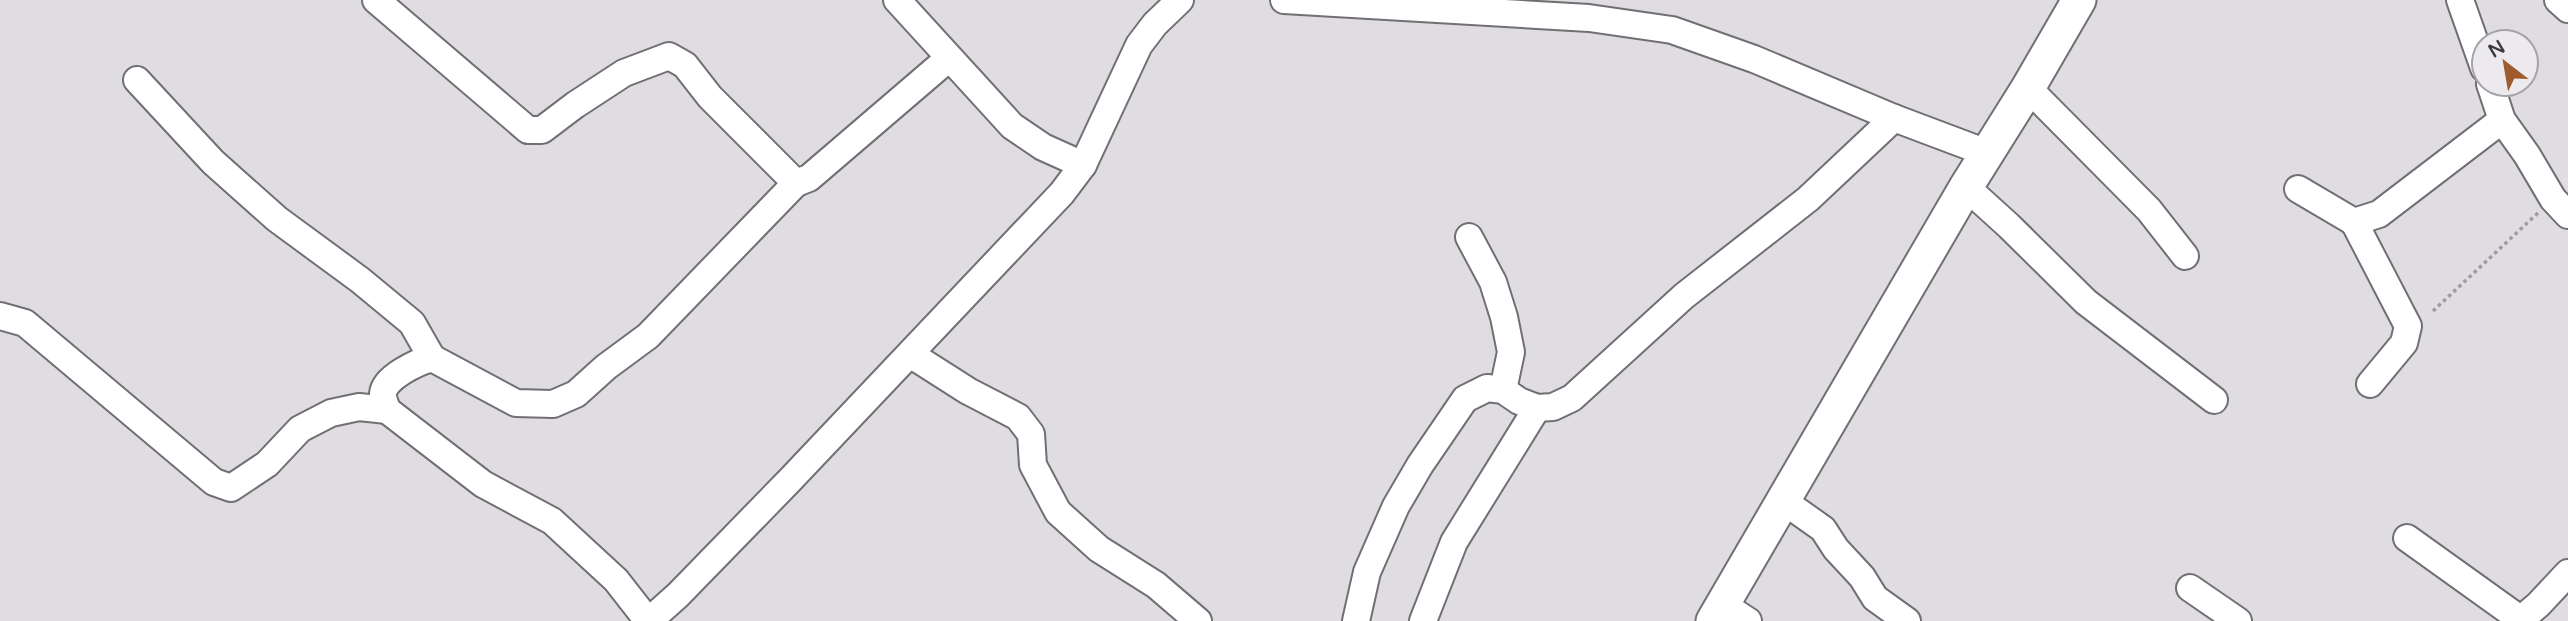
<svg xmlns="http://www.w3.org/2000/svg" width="2568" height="621" viewBox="0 0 2568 621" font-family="'Varela Round',sans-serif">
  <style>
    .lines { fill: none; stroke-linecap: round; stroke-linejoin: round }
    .minor-casing { stroke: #726f74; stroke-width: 30 }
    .major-casing { stroke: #726f74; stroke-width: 37 }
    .path { stroke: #9e9c9f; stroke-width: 3.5; stroke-dasharray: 3.5 3.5; stroke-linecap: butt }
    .minor { stroke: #fff; stroke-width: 26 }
    .major { stroke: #fff; stroke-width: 33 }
  </style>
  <rect width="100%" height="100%" fill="#e0dde2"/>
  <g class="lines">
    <defs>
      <g id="minor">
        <polyline points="376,0 528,130 542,130 575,105 624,73 669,56 685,65 710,97 796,183 809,178 949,58"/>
        <polyline points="897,0 1012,126 1043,147 1083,165"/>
        <polyline points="1284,0 1589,18 1672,30 1754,59 1894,118 1987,153"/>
        <polyline points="2460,0 2484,68"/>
        <polyline points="2558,0 2568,9"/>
        <polyline points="137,80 213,162 277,219 360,280 412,323 432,358"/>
        <polyline points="2490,84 2502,120 2527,155 2553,199 2568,215"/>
        <polyline points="2028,88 2149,210 2185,256"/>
        <polyline points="1966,187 2009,226 2086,302 2214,400"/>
        <polyline points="2298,189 2354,222 2379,214 2502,120"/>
        <polyline points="2354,222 2408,326 2404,343 2370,384"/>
        <polyline points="1469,237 1493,282 1504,317 1511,352 1503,390"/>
        <polyline points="0,316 25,323 214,482 231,488 267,464 300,429 331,413 359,407 387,410"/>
        <polyline points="910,354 968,391 1018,417 1031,434 1033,465 1058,512 1099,549 1156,585 1198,621"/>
        <polyline points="1782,500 1823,529 1836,549 1862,577 1875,598 1907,621"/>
        <polyline points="2407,538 2520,619"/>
        <polyline points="2190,588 2238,621"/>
        <polyline points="1722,604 1748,621"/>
        <path d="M 648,621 L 616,580 L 552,521 L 483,484 L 387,410 C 386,405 382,398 383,394 C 384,377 418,362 432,358 L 516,403 L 553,404 L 576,394 L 606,367 L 648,336 L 796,183"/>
        <polyline points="649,621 678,595 790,480 1062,193 1083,165 1139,45 1155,24 1180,0"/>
        <polyline points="1356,621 1367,572 1396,506 1420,465 1465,399 1487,388 1503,390 1519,401 1537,408 1553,407 1572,398 1684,296 1808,199 1894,118"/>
        <polyline points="1423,621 1454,542 1537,408"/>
        <polyline points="2519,621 2538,605 2568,573"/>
      </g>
      <polyline id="major" points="1713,621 1966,187 2028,88 2079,0"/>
    </defs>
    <use href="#minor" class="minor-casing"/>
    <use href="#major" class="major-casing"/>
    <polyline class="path" points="2433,311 2539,212"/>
    <use href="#minor" class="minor"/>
    <use href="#major" class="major"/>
  </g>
  <g transform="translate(2505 63) rotate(329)"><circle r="33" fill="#edeaef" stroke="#a5a3a7" stroke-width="2"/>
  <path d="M0-5L12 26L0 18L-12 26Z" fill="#9f5b2d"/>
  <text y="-10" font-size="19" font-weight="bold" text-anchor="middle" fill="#3a393b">N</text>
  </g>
</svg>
